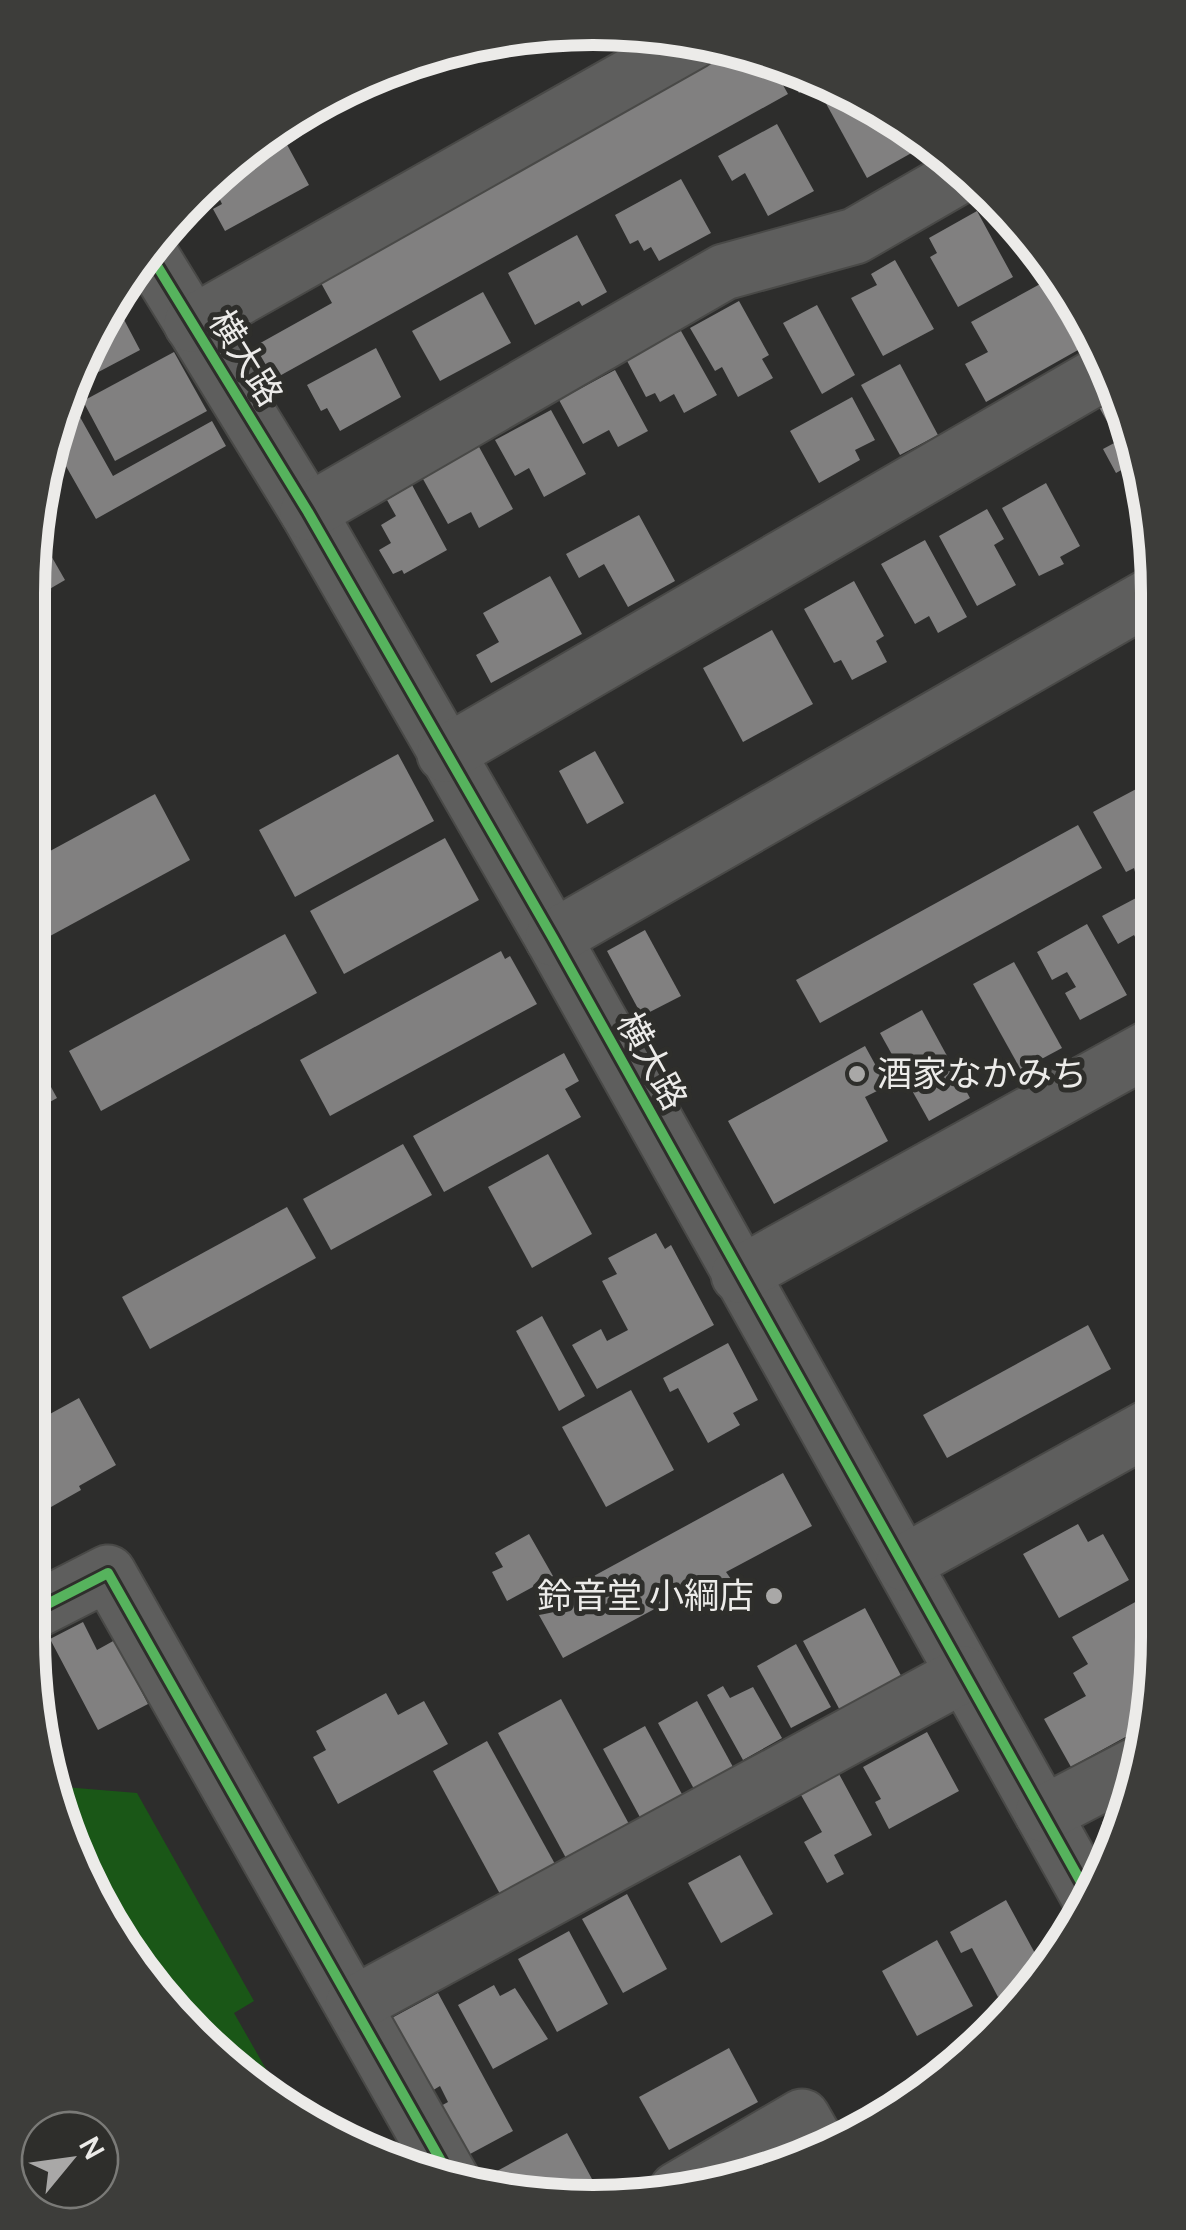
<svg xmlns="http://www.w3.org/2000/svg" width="1186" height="2230" viewBox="0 0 1186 2230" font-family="Manrope,'Noto Sans JP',sans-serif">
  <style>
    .green { fill: #1a5717 }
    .building { fill: #818080 }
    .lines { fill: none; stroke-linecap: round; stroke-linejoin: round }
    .minor-casing { stroke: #494947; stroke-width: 59 }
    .minor { stroke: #5e5e5d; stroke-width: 55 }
    .cycleway-casing { stroke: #2e2e2b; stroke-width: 16 }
    .cycleway { stroke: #56b35d; stroke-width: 10 }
    .poi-dot { fill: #a9a8a7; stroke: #2e2e2b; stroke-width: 4 }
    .labels { text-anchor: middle; stroke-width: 10; stroke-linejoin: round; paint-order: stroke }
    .street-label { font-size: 35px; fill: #ecebe9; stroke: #2e2e2b }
    .poi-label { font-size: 35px; fill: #ecebe9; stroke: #2e2e2b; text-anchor: start }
    .rim { fill: none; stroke: #ecebe9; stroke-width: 12 }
  </style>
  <rect width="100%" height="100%" fill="#2d2d2c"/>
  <polygon class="green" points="52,1786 137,1793 254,2001 234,2013 291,2113 279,2107 145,1982 58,1819"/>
  <g class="building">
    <polygon points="729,53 774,69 788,94 274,379 255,346 332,303 315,272 524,167"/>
    <polygon points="788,73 817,83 799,93"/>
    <polygon points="837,90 875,103 898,120 915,151 867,178 823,98"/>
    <polygon points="777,124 814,191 768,216 745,173 732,181 718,156"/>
    <polygon points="279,130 309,185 225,231 213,209 222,204 213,185 248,145"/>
    <polygon points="681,179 711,233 659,261 651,247 644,251 638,240 630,244 615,215"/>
    <polygon points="977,211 1013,277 958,307 930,257 937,253 929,238"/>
    <polygon points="577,235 607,292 582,306 579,301 535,325 508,273"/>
    <polygon points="895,260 934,329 883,356 851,298 877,285 871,274"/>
    <polygon points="1056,271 1080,313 1075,316 1052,273"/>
    <polygon points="1042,283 1078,350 986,402 965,364 988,352 971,322"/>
    <polygon points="483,292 511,343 440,381 412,331"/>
    <polygon points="739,301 769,355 762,359 773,378 738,397 722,367 715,371 690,328"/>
    <polygon points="817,305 855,375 822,394 783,323"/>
    <polygon points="102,312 106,319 120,312 140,350 72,386"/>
    <polygon points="681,331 717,395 684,413 674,394 660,402 655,393 646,397 625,357"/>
    <polygon points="376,348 401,397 340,431 327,408 321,411 307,385"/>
    <polygon points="174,352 207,411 115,461 83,401"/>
    <polygon points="900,364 938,435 900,455 861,385"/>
    <polygon points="615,370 648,431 618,447 609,430 583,444 559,400"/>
    <polygon points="1120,395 1128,411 1149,501 1144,504 1125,468 1116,473 1103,449 1118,441 1099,407"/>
    <polygon points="852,397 875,440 855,450 860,460 819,483 790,431"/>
    <polygon points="71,401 113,476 212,421 226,446 96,519 50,438 64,405"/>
    <polygon points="551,410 586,474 544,497 529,468 515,476 495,440"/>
    <polygon points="478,445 513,509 479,528 471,512 448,524 423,479"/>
    <polygon points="1046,483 1080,546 1060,557 1064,564 1039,576 1002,508"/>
    <polygon points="412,485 447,550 404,574 402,570 393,574 379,550 391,543 381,525 396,516 387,500"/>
    <polygon points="987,509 1004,539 994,545 1016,585 977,606 939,536"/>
    <polygon points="639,515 675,581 628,607 604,564 579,578 566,554"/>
    <polygon points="34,526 65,580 29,601 29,557"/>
    <polygon points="925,540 967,617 938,633 929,616 915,624 881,564"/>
    <polygon points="550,576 582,634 491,683 476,655 499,642 483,613"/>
    <polygon points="854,581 884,636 876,641 887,662 852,680 841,660 834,663 804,609"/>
    <polygon points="772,630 813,704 743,742 703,668"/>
    <polygon points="1154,664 1154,686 1145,669"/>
    <polygon points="595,751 624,803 587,824 559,771"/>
    <polygon points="398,754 434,821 295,897 259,830"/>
    <polygon points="1155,779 1155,861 1135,872 1134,868 1126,872 1093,812"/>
    <polygon points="155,794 190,860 28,948 28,863"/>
    <polygon points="1078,825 1102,868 820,1023 796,980"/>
    <polygon points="445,838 479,900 344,974 310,911"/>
    <polygon points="1155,888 1155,975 1134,935 1118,944 1102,916"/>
    <polygon points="1087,924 1127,995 1080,1020 1065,993 1076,987 1067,972 1052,980 1037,952"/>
    <polygon points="645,930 681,996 642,1016 607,951"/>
    <polygon points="285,934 317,993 101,1111 69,1051"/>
    <polygon points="501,951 505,959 510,956 537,1004 330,1116 300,1060"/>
    <polygon points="1014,962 1062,1048 1021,1070 973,984"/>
    <polygon points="922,1010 970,1098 929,1121 880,1033"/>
    <polygon points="28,1045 57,1098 28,1114"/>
    <polygon points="865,1046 887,1086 865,1097 888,1141 774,1204 728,1121"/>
    <polygon points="564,1053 579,1081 565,1089 581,1117 444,1192 413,1136"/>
    <polygon points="403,1144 432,1195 331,1250 303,1199"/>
    <polygon points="548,1154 592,1234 532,1268 488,1187"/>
    <polygon points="287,1207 316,1258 150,1349 122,1297"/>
    <polygon points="656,1233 665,1249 671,1245 714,1325 597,1389 572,1345 601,1329 607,1341 628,1330 602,1281 617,1274 608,1258"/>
    <polygon points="542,1316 585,1396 559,1411 516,1331"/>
    <polygon points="1088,1325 1111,1369 947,1458 923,1415"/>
    <polygon points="728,1343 758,1400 733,1413 740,1425 708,1443 678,1388 670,1392 663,1378"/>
    <polygon points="631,1390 674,1470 606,1507 562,1427"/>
    <polygon points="79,1398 116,1465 79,1486 81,1490 28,1520 28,1426"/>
    <polygon points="783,1473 812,1526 726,1572 731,1579 694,1599 690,1590 563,1658 535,1608"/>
    <polygon points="1157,1482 1157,1531 1136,1493"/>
    <polygon points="1078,1524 1088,1542 1103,1534 1129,1580 1059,1618 1023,1554"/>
    <polygon points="529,1534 553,1576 507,1601 492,1572 503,1567 495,1553"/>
    <polygon points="1157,1590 1157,1673 1149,1724 1071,1767 1044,1719 1086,1696 1073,1673 1088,1664 1072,1637"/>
    <polygon points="865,1608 905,1683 843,1716 803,1641"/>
    <polygon points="83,1622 97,1650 115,1640 148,1704 98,1730 50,1639"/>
    <polygon points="796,1644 831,1707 791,1728 757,1666"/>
    <polygon points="723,1686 730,1698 753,1687 782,1738 743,1760 707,1695"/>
    <polygon points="386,1693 398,1715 424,1701 448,1744 338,1804 313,1757 326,1750 316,1731"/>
    <polygon points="561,1699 629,1824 566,1858 498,1733"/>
    <polygon points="697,1701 733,1767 694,1789 658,1723"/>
    <polygon points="645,1726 683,1796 641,1819 603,1749"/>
    <polygon points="927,1732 959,1791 889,1829 875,1802 881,1799 863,1767"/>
    <polygon points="487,1741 555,1864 500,1894 433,1771"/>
    <polygon points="839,1774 872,1835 834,1855 844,1874 827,1883 804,1842 822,1832 801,1795"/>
    <polygon points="1129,1807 1128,1812 1114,1844 1102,1822"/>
    <polygon points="740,1855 773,1914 721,1943 688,1883"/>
    <polygon points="627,1894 667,1969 623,1993 582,1919"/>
    <polygon points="1006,1900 1043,1968 1036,1976 998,1997 972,1948 961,1953 950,1932"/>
    <polygon points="569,1931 608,2004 557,2032 518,1959"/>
    <polygon points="937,1940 973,2006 917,2036 882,1971"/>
    <polygon points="494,1985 500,1996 515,1988 548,2039 493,2069 458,2005"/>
    <polygon points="438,1993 513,2131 457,2161 430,2112 448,2102 440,2086 430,2092 390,2019"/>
    <polygon points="729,2048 758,2102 669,2150 639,2097"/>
    <polygon points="567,2133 592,2179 569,2191 572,2196 491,2188 486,2177"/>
  </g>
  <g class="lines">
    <defs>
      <g id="minor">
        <polyline points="151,256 308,512 553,938 1091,1900"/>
        <polyline points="192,324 693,41"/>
        <polyline points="308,512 724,272 855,236 966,172"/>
        <polyline points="445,754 1108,370"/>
        <polyline points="553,938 1154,594"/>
        <polyline points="739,1275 1155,1045"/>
        <polyline points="904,1563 1157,1423"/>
        <polyline points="28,1614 108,1573 454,2184"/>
        <polyline points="1043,1814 1143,1762"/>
        <polyline points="353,2005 964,1674"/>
        <polyline points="677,2190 802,2117 822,2152"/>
      </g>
    </defs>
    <use href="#minor" class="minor-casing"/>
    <use href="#minor" class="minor"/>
    <defs>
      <g id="cycleway">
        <polyline points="151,256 308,512 553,938 1091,1900"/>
        <polyline points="28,1614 108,1573 454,2184"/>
      </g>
    </defs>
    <use href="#cycleway" class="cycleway-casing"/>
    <use href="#cycleway" class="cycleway"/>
  </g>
  <g class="poi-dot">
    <circle cx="857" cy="1074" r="10"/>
    <circle cx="774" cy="1596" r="10"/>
  </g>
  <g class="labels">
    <g class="street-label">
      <text transform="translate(246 358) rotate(58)" y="12">横大路</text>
      <text transform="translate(652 1061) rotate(61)" y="12">横大路</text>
    </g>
    <g class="poi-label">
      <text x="877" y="1086">酒家なかみち</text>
      <text x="754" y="1608" text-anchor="end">鈴音堂 小綱店</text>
    </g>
  </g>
  <path d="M0 0H1186V2230H0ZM593 45H593A548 548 0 0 1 1141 593V1637A548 548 0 0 1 593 2185H593A548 548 0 0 1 45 1637V593A548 548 0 0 1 593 45Z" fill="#3d3d3a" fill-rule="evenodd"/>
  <path class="rim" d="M593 45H593A548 548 0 0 1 1141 593V1637A548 548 0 0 1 593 2185H593A548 548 0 0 1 45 1637V593A548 548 0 0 1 593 45Z"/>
  <g transform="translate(70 2160) rotate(61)"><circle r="48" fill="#2e2e2b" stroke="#7a7a77" stroke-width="2.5"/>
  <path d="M0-8L18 38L0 25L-18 38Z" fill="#a9a8a7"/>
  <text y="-15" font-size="28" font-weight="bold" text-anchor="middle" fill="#ecebe9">N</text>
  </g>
</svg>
